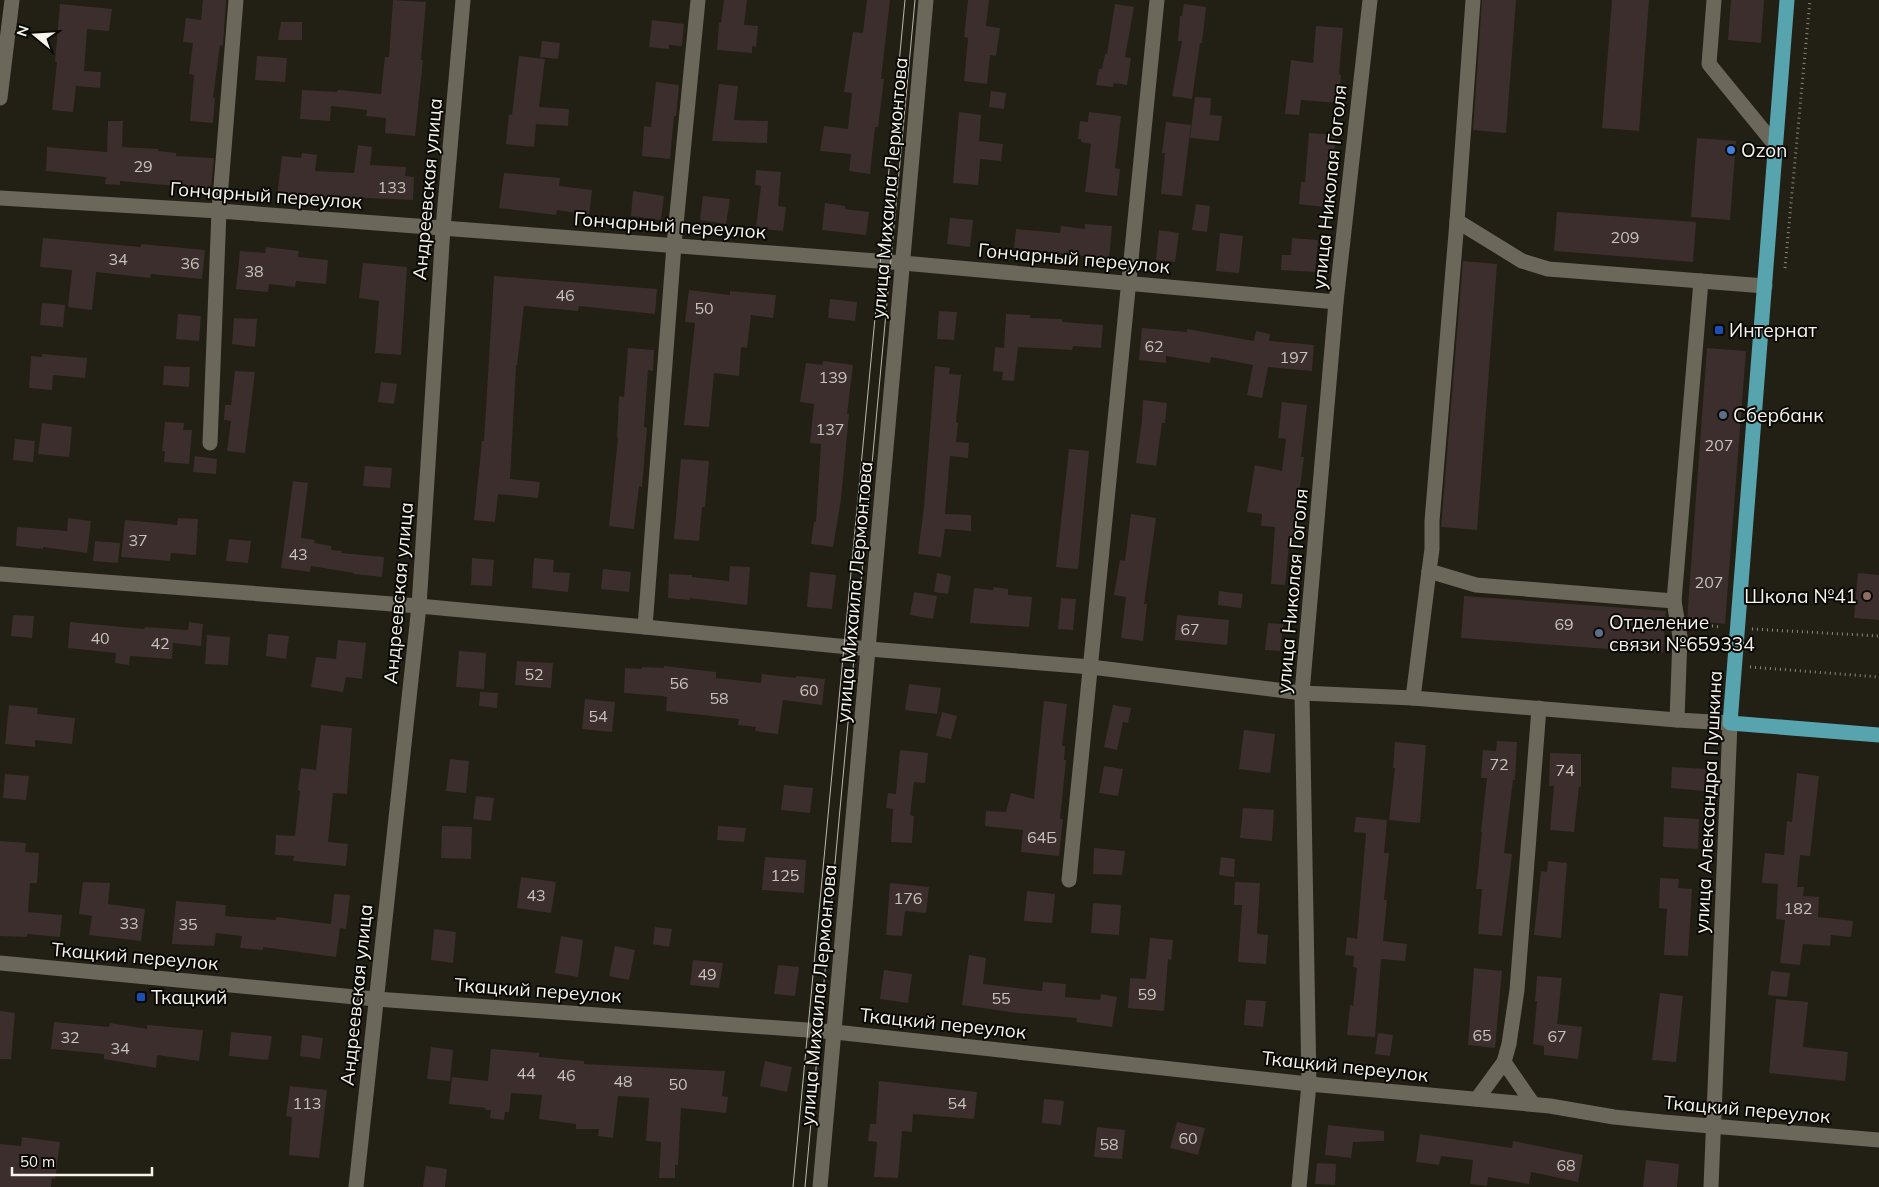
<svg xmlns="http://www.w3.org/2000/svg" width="1879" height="1187" viewBox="0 0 1879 1187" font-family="Mulish,sans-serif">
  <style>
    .building { fill: #3c2e2c }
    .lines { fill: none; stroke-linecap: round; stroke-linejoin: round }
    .path { stroke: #8a877e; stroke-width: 3; stroke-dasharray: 1 4; stroke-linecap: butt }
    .minor { stroke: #6b675a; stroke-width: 15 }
    .major { stroke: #57a3ae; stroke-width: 15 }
    .tram { stroke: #bab8af; stroke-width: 1 }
    .shop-dot { fill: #3f7fe0; stroke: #0a0905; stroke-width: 2 }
    .transit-dot { fill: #1a4fb4; stroke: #0a0905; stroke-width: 2 }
    .service-dot { fill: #5c6f8a; stroke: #0a0905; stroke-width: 2 }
    .education-dot { fill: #8d6e63; stroke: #0a0905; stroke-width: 2 }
    .labels { text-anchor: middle; stroke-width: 4; stroke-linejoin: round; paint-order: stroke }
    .number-label { font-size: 16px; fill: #c7c2bb }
    .poi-label { font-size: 19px; fill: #f5f3eb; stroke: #0a0905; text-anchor: start }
    .street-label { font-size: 19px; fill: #f5f3eb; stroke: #0a0905 }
  </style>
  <rect width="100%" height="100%" fill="#221f14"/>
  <g class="building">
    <polygon points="203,0 226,0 223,46 220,45 213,98 215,98 213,123 190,121 194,75 189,74 193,43 183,42 186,18 201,20"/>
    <polygon points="393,0 426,2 421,60 423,60 415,136 385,133 386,118 366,116 367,110 331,106 330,121 300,119 302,90 337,92 338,90 381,94 385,57 389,57"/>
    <polygon points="724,0 747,0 744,25 758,26 756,47 752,46 752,53 717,50 719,23 721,23"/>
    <polygon points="867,0 890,0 881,79 884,79 878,127 875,127 870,174 849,171 851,154 820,151 824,126 848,129 852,93 844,92 853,32 863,33"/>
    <polygon points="968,0 989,0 986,26 1000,28 996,56 990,55 987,84 964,81 968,38 964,37"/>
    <polygon points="1482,0 1516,0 1506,133 1473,130"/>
    <polygon points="1612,0 1649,0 1639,131 1602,128"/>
    <polygon points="1731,0 1764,0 1761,43 1728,40"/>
    <polygon points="60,4 112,9 109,31 87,29 84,71 101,72 100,88 76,86 73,112 52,110 57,62 55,62"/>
    <polygon points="1115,4 1134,7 1125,57 1131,58 1127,85 1114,83 1113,87 1096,85 1099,69 1102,69 1105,54 1107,54"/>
    <polygon points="1184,4 1206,7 1202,43 1200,43 1192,99 1172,96 1182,41 1178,41 1180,16 1182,16"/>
    <polygon points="652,20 684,24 682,46 669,45 669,49 649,47"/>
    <polygon points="281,22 302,22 302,40 278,40"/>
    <polygon points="1316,26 1343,28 1339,74 1341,75 1339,103 1301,100 1299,115 1285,114 1291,60 1313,63"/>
    <polygon points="542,41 560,43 558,59 540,57"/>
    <polygon points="257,56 287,58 285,82 255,80"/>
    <polygon points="519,56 545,59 539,107 569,109 568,126 536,124 534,147 506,144 509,114 512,115"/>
    <polygon points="656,82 679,85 676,116 674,116 670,159 642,156 644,126 651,127"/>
    <polygon points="719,84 738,86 734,120 768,121 767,143 712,141"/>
    <polygon points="991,91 1006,93 1004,109 989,107"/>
    <polygon points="1195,97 1211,98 1210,115 1222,116 1219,141 1190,138"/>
    <polygon points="959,112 981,115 979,141 1003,144 1001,161 980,159 978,185 953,183"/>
    <polygon points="1089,112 1121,116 1115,168 1120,169 1117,196 1085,192 1091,144 1081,142 1081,139 1078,139 1080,121 1088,122"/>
    <polygon points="108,121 123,121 122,147 158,149 158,151 176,153 176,156 214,158 211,189 120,181 120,185 105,184 106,177 46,171 47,147 107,152"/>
    <polygon points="1166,122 1191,125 1182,196 1161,194 1165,153 1162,153"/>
    <polygon points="1309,133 1336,135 1333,164 1327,164 1323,207 1299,204 1301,182 1305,182"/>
    <polygon points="1697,138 1736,141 1730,220 1691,217"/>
    <polygon points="358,145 372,147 370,165 406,167 405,176 414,177 413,200 296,195 295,198 277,196 282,156 301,158 302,153 317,155 315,171 354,173"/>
    <polygon points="756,170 781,172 778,206 786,207 783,231 756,228 761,186 755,185"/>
    <polygon points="504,173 560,178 559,186 592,190 589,215 557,210 556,215 499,208"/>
    <polygon points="633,191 664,196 661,220 631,216"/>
    <polygon points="703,196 730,199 726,224 700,220"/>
    <polygon points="825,203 845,206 845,209 869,212 866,235 822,230"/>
    <polygon points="1196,204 1210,206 1207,232 1192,230"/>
    <polygon points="1557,212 1696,222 1693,262 1554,251"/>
    <polygon points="950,218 973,220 970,247 947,244"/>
    <polygon points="1085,224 1112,226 1109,259 1014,248 1016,229 1060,233 1061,226 1085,229"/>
    <polygon points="1159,230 1179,233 1175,262 1156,260"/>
    <polygon points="1220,233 1243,236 1239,273 1216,271"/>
    <polygon points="43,238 141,247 141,244 205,250 202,279 151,274 150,278 96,272 92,310 68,307 72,270 40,267"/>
    <polygon points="1292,238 1318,240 1315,272 1281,270 1282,255 1291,255"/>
    <polygon points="266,247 299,251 298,257 328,260 326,284 296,281 295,287 269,284 268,292 236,289 240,251 265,253"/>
    <polygon points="1463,261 1497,264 1477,530 1441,527"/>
    <polygon points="363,263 407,267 401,355 375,353 379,301 359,298"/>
    <polygon points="494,276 657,289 655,314 579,306 578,311 524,306 517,365 516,365 510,479 540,482 538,498 498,494 495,522 474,520 482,441 484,441"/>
    <polygon points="689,290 730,295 730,291 776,295 773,318 751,315 747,348 741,347 739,376 714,373 709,427 684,425 695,323 685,322"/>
    <polygon points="830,299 857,302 855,321 828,318"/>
    <polygon points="42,303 65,305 63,327 40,325"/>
    <polygon points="939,311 957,312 954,340 937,339"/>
    <polygon points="178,314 201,316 199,341 176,339"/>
    <polygon points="1006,314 1030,315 1030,318 1062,319 1062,322 1103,325 1101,348 1073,346 1072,350 1018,347 1014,381 1002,380 1003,372 993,371 995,347 1004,348"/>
    <polygon points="234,318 257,319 255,347 232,344"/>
    <polygon points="1142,328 1187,332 1187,329 1254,341 1256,331 1270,334 1269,341 1314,345 1312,371 1268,367 1262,398 1247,395 1253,365 1211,357 1210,363 1166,356 1166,363 1139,360"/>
    <polygon points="628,348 654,350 653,371 648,370 644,427 647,428 642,487 639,486 634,529 609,526 618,438 617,438 619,396 624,397"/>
    <polygon points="1707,348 1746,351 1725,624 1687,620"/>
    <polygon points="42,354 87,358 85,378 53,375 52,390 29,388 31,356 42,357"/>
    <polygon points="823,361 853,365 847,414 849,414 841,499 833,547 811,544 814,522 816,522 821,444 810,443 814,404 800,402 806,363 822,365"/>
    <polygon points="164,366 190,367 189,387 163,385"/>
    <polygon points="935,366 950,368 949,374 961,375 956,422 958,423 956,442 969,443 968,458 950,456 945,514 971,515 971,531 945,529 941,557 918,554 924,507"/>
    <polygon points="235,371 255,372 245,453 227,451 231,421 224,420 225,405 231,405"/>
    <polygon points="381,382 397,384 394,404 378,402"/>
    <polygon points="1143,400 1167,403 1165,423 1162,423 1156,466 1136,463 1142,421"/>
    <polygon points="1282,402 1307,405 1301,457 1304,457 1298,502 1299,502 1293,546 1289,545 1285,585 1271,584 1275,527 1261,526 1262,514 1247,512 1255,465 1282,471 1286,439 1278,438"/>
    <polygon points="165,422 184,423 183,430 192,430 189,464 164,462 165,451 162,451"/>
    <polygon points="42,423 72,427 69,457 38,454"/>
    <polygon points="15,439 35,441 33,462 13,460"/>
    <polygon points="1069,449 1089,451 1078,569 1056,567"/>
    <polygon points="195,456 217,459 216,474 193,472"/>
    <polygon points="681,459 709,461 705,507 702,507 699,541 674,539"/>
    <polygon points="365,466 392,468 390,488 363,486"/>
    <polygon points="293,481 308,483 301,538 315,540 314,543 331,546 331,550 342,551 341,553 384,557 382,577 354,574 354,573 311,566 310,572 281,568"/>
    <polygon points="1131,514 1156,518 1144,604 1147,604 1143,641 1121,638 1126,597 1114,595 1120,560 1125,561"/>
    <polygon points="68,518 91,521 87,553 43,547 43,549 16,546 17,527 67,531"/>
    <polygon points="178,518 198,519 196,555 171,553 170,561 121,557 125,520 177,525"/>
    <polygon points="229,539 251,541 248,563 226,561"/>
    <polygon points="95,541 120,543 118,563 93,561"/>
    <polygon points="472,558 494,560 492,586 471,585"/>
    <polygon points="534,558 554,560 553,572 570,573 568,592 532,588"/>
    <polygon points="730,566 750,567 747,605 690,598 690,600 668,598 669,574 692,575 692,577 729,581"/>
    <polygon points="603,569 631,572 629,592 601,589"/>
    <polygon points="810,572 836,575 832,609 807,607"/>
    <polygon points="937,573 951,576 948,594 934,592"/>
    <polygon points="1858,573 1879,575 1879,620 1854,618"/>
    <polygon points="994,587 1008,589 1008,595 1032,597 1029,627 970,623 974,588 993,590"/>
    <polygon points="1219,591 1243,594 1241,608 1218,605"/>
    <polygon points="914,592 937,596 933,619 910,615"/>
    <polygon points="1464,596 1666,611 1663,653 1461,638"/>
    <polygon points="1061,598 1076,599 1073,630 1058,629"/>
    <polygon points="13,615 34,616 32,638 11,636"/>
    <polygon points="1177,615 1229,620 1227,645 1175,640"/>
    <polygon points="70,622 144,629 145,627 188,630 189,622 203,624 201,646 173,643 172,659 130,656 129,665 115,663 116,653 68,648"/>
    <polygon points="1268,623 1283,624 1280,651 1265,650"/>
    <polygon points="268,634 289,636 286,659 266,656"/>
    <polygon points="207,635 230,637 228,665 205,664"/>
    <polygon points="338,640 366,643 362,679 346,677 343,692 311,687 316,657 336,659"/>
    <polygon points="459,651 486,653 484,689 456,687"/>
    <polygon points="517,661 553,663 551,688 515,685"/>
    <polygon points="664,666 716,672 716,678 761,683 762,674 796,678 796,676 825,679 822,705 783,700 778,734 755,731 756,727 738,725 739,719 666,711 667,697 662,696 624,693 625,668 642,669 642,667 664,668"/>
    <polygon points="909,684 941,688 937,714 905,710"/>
    <polygon points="480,692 498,693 497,708 479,706"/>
    <polygon points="585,699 615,702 612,732 582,729"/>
    <polygon points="1044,701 1067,704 1062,746 1065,746 1064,760 1066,760 1060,819 1063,819 1059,856 1021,852 1023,830 985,826 986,811 1006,812 1011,793 1034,799"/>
    <polygon points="9,705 38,708 37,714 75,718 72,744 35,740 35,747 5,744"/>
    <polygon points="1113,705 1131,708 1128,723 1123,722 1117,750 1104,747"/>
    <polygon points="942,712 957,716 951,739 936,736"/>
    <polygon points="321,725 352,728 347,794 333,793 328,842 348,844 346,866 293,861 294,856 275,855 276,835 295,836 300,791 298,790 301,768 316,770"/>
    <polygon points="1244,730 1275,734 1270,773 1239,769"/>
    <polygon points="1497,741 1517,742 1515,780 1513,780 1504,853 1512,854 1502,936 1478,934 1482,889 1476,889 1482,832 1481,832 1487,778 1481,778 1483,750 1496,751"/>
    <polygon points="1395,742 1426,745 1420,823 1389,820 1395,768 1393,768"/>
    <polygon points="900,750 928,753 925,783 914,782 910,815 914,816 912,843 891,842 893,809 886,808 888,793 896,794"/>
    <polygon points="1550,753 1581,754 1581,787 1579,786 1574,832 1550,830 1554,786 1549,786"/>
    <polygon points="450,759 469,761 466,793 446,791"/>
    <polygon points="1104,766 1123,769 1118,796 1099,793"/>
    <polygon points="1672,767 1706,769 1704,791 1671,788"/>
    <polygon points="1797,773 1819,776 1810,856 1800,855 1797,887 1804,887 1803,896 1819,897 1818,917 1853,921 1851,937 1831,935 1830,946 1803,944 1800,965 1780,963 1785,920 1776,919 1778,884 1762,883 1765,853 1784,855 1787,821 1792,822"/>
    <polygon points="5,774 29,776 26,800 3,798"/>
    <polygon points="784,785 813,788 810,813 781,810"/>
    <polygon points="476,796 494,798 491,821 473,819"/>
    <polygon points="1243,808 1274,810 1272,841 1240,838"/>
    <polygon points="1356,817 1387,820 1384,853 1389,853 1384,900 1387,900 1383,941 1407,944 1405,961 1381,959 1375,1037 1347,1035 1350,1005 1353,1006 1357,968 1353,967 1354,956 1345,955 1347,937 1357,939 1366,833 1354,832"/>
    <polygon points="1664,817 1699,819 1698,849 1663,847"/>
    <polygon points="442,826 472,827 471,859 441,858"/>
    <polygon points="718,826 746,828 744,842 717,840"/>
    <polygon points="0,841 26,843 25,852 39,853 37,883 30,883 28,912 62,915 60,937 27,934 27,937 0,936"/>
    <polygon points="1094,848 1125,851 1122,875 1093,874"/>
    <polygon points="765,857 806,860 804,893 762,890"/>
    <polygon points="1221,857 1235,859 1234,877 1219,875"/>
    <polygon points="1548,861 1567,863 1561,938 1534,935 1541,871 1547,872"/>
    <polygon points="521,877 556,882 551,913 517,908"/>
    <polygon points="1660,878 1679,879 1678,888 1692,889 1688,956 1664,955 1667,909 1659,908"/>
    <polygon points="83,882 110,883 108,904 145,909 141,941 89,935 92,916 79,914"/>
    <polygon points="1235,882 1260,883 1257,934 1268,935 1266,964 1238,962 1242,905 1234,905"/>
    <polygon points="890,883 929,887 926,913 905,911 902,936 886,935"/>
    <polygon points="1027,891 1055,894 1052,923 1024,921"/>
    <polygon points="334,894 350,895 346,929 340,928 336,957 263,947 263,950 240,948 242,936 216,933 214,946 172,944 176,901 226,905 225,916 276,920 276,917 331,924"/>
    <polygon points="1093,903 1121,905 1119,935 1091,933"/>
    <polygon points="655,927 672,929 669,947 653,944"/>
    <polygon points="434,929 456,932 453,963 431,960"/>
    <polygon points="561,936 583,940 578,977 555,973"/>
    <polygon points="1150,938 1173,940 1171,960 1168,959 1164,1011 1128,1008 1130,978 1146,979"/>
    <polygon points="615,946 635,950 629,980 609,976"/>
    <polygon points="969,955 986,958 983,984 1042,991 1043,982 1066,984 1065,997 1100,1000 1101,994 1117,997 1112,1027 1076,1022 1077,1018 1017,1013 962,1005"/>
    <polygon points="693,960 723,963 719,988 690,985"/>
    <polygon points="778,965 799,967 795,996 774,994"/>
    <polygon points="1474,968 1502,971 1495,1048 1468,1045"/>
    <polygon points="884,970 912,974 908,1003 880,999"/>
    <polygon points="1771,971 1790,973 1787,997 1768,995"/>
    <polygon points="1537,976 1562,978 1557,1024 1582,1027 1578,1059 1544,1055 1544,1046 1533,1044 1537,1001 1535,1001"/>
    <polygon points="1660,993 1683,996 1676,1062 1652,1060"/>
    <polygon points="1776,999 1808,1002 1803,1047 1848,1052 1845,1081 1769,1073"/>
    <polygon points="1246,1000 1266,1001 1263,1027 1244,1025"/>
    <polygon points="0,1011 15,1013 11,1059 0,1059"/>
    <polygon points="54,1022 109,1027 110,1023 147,1029 147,1025 203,1030 199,1061 157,1055 156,1068 104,1059 104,1054 51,1049"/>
    <polygon points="231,1032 272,1036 268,1060 229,1056"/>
    <polygon points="1378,1033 1393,1035 1390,1056 1375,1054"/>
    <polygon points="302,1035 323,1038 320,1059 300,1056"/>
    <polygon points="431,1047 453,1050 450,1081 427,1079"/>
    <polygon points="491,1049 539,1053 539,1057 584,1061 584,1064 725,1071 722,1096 728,1097 726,1113 681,1108 678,1165 675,1165 675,1178 659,1178 661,1142 646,1141 649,1098 618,1096 613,1138 598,1136 599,1129 576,1129 576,1124 539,1119 542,1095 511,1093 509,1112 505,1112 504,1120 490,1118 491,1110 485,1110 486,1108 449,1104 452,1077 488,1081"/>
    <polygon points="765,1061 792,1067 787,1092 760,1086"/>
    <polygon points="879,1081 977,1092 974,1119 913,1114 912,1132 902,1131 898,1178 874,1177 877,1142 868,1141 870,1124 876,1124"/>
    <polygon points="290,1086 327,1090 319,1158 289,1155 292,1117 286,1116"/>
    <polygon points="1044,1099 1064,1101 1061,1125 1042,1123"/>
    <polygon points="1177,1122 1205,1128 1198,1155 1170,1148"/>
    <polygon points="1328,1125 1384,1131 1384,1141 1353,1142 1351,1158 1325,1155"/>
    <polygon points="1097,1127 1125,1130 1122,1159 1094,1157"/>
    <polygon points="1420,1134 1512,1148 1513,1141 1583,1155 1578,1182 1531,1172 1529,1184 1488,1177 1487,1186 1470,1184 1473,1160 1441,1156 1439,1165 1416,1162"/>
    <polygon points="22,1137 60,1142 55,1179 52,1178 51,1187 0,1187 0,1144 21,1146"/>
    <polygon points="1646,1160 1679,1164 1677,1187 1643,1187"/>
    <polygon points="1317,1163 1336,1164 1335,1185 1315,1184"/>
    <polygon points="426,1166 447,1169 445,1187 423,1187"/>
  </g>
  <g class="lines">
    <g class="path">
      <polyline points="1785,268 1810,0"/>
      <polyline points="1712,626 1721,627"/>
      <polyline points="1752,629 1879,636"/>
      <polyline points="1750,667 1879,677"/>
    </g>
    <g class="minor">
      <polyline points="1714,0 1709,64 1776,146"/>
      <polyline points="0,98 12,0"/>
      <polyline points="0,198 219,211 903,263 1336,302"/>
      <polyline points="1457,221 1473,0"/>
      <polyline points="210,443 219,211 236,0"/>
      <polyline points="0,574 419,606 645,627 869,649 1091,667 1302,693 1413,698 1677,720 1730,723 1711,1187"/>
      <polyline points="1674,601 1701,281"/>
      <polyline points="645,627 674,245 698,0"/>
      <polyline points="1413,698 1429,571"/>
      <polyline points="1677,720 1680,637 1674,601 1476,585 1429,571 1432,549 1432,521 1457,221 1522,261 1548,269 1765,286"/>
      <polyline points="1069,880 1157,0"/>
      <polyline points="0,963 376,999 835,1032 1309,1084 1550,1106 1614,1117 1663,1122 1879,1140"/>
      <polyline points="1504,1062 1533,1104"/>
      <polyline points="1477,1099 1504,1062 1509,1044 1517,990 1539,708"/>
      <polyline points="356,1187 419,606 443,228 463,0"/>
      <polyline points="820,1187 926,0"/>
      <polyline points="1299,1187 1309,1084 1302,693 1336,302 1370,0"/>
    </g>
    <polyline class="major" points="1787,0 1730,723 1879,735"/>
    <g class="tram">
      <polyline points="793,1187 905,0"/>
      <polyline points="805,1187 915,0"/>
    </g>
  </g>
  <circle class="shop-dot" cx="1731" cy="150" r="5"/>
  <g class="transit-dot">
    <rect x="1714" y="325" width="10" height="10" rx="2.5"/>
    <rect x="136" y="992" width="10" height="10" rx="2.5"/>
  </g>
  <g class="service-dot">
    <circle cx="1723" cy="415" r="5"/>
    <circle cx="1599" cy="633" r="5"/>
  </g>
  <circle class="education-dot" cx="1867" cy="596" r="5"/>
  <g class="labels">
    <g class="number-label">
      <text x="143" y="172">29</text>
      <text x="392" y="193">133</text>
      <text x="1625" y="243">209</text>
      <text x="118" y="265">34</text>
      <text x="190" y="269">36</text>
      <text x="254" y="277">38</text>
      <text x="565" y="301">46</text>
      <text x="704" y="314">50</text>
      <text x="1154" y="352">62</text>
      <text x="1294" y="363">197</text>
      <text x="833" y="383">139</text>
      <text x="830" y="435">137</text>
      <text x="1719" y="451">207</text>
      <text x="138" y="546">37</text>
      <text x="298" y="560">43</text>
      <text x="1709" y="588">207</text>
      <text x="1564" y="630">69</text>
      <text x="1190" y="635">67</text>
      <text x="100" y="644">40</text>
      <text x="160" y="649">42</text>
      <text x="534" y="680">52</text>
      <text x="679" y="689">56</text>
      <text x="809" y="696">60</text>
      <text x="719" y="704">58</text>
      <text x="598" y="722">54</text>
      <text x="1499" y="770">72</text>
      <text x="1565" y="776">74</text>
      <text x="1042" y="843">64Б</text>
      <text x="785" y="881">125</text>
      <text x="536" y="901">43</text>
      <text x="908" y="904">176</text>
      <text x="1798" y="914">182</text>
      <text x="129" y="929">33</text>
      <text x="188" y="930">35</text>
      <text x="707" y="980">49</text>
      <text x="1147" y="1000">59</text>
      <text x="1001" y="1004">55</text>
      <text x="1482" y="1041">65</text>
      <text x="1557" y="1042">67</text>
      <text x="70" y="1043">32</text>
      <text x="120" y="1054">34</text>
      <text x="526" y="1079">44</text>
      <text x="566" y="1081">46</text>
      <text x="623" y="1087">48</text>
      <text x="678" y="1090">50</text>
      <text x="307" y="1109">113</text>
      <text x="957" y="1109">54</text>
      <text x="1188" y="1144">60</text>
      <text x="1109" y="1150">58</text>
      <text x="1566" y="1171">68</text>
    </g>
    <g class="poi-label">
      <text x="1741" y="157">Ozon</text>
      <text x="1729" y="337">Интернат</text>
      <text x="1733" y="422">Сбербанк</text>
      <text x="1857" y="603" text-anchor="end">Школа №41</text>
      <text x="1609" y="629">Отделение<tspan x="1609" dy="22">связи №659334</tspan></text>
      <text x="151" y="1004">Ткацкий</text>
    </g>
    <g class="street-label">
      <text transform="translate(1329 187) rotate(-84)" y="7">улица Николая Гоголя</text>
      <text transform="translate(889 188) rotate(-85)" y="7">улица Михаила Лермонтова</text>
      <text transform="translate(427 189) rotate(-85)" y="7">Андреевская улица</text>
      <text transform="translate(266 195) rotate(4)" y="7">Гончарный переулок</text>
      <text transform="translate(670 225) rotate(4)" y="7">Гончарный переулок</text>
      <text transform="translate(1074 258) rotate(5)" y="7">Гончарный переулок</text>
      <text transform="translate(1292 591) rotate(-85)" y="7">улица Николая Гоголя</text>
      <text transform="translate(854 592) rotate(-85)" y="7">улица Михаила Лермонтова</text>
      <text transform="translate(398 593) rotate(-85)" y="7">Андреевская улица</text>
      <text transform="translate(1708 802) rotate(-87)" y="7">улица Александра Пушкина</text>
      <text transform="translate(135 956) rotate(5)" y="7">Ткацкий переулок</text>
      <text transform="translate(538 990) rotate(4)" y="7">Ткацкий переулок</text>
      <text transform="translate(356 995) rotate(-84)" y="7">Андреевская улица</text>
      <text transform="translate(818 995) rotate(-85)" y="7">улица Михаила Лермонтова</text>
      <text transform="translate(943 1023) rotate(6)" y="7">Ткацкий переулок</text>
      <text transform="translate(1345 1066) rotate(6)" y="7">Ткацкий переулок</text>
      <text transform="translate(1747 1109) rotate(5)" y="7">Ткацкий переулок</text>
    </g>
  </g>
  <g transform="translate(35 35) rotate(288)" stroke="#0a0905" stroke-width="4" paint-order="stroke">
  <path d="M0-4L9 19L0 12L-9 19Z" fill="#f5f3eb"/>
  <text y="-8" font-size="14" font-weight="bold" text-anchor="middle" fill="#f5f3eb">N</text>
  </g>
  <path d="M12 1167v8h140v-8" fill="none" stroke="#f5f3eb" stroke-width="2.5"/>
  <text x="20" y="1167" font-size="15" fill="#f5f3eb" stroke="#0a0905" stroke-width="4" paint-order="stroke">50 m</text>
</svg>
